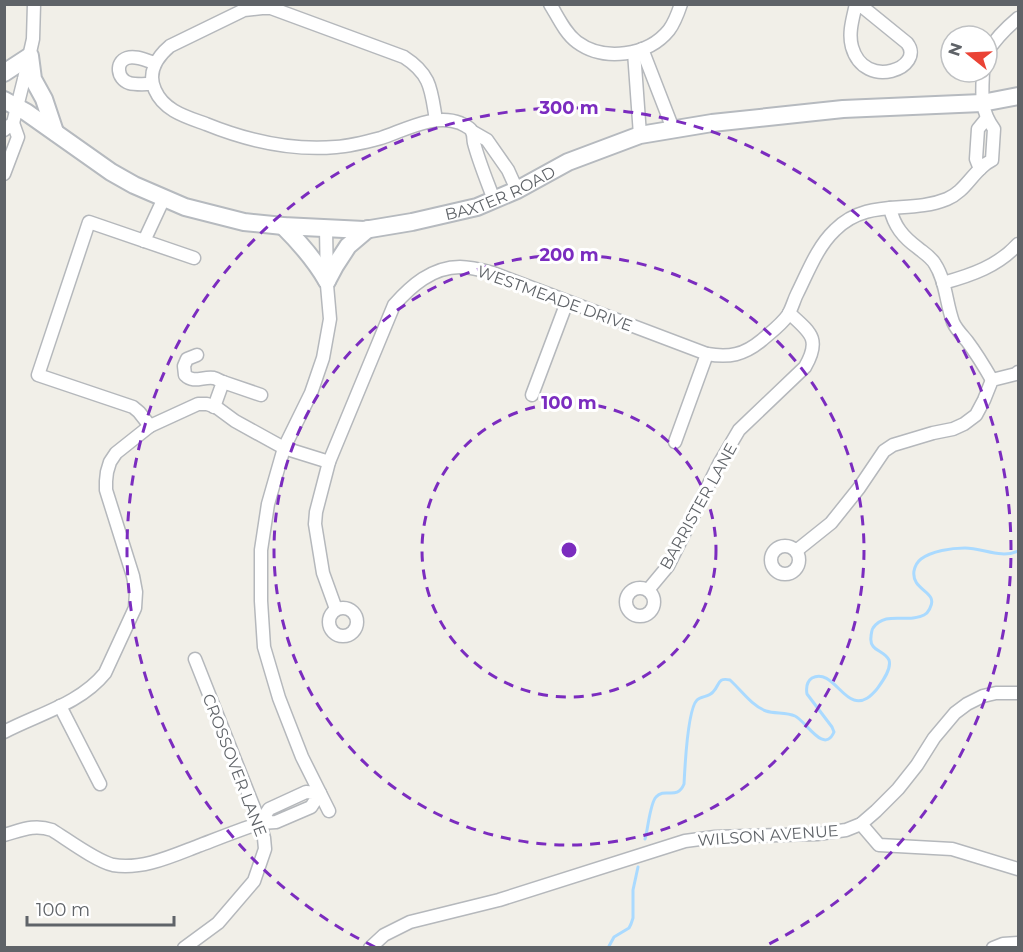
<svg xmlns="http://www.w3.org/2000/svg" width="1023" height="952" viewBox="0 0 1023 952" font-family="Montserrat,sans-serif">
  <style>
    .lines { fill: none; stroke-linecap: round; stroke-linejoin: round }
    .stream { stroke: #aadaff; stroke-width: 3 }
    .minor-casing { stroke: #b5b8bc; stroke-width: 15 }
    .secondary-casing { stroke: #b6babf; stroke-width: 20 }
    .minor { stroke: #fff; stroke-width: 12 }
    .secondary { stroke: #fff; stroke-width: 16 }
    .ring { fill: none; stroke: #7b2cbf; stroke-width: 3; stroke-dasharray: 10 8 }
    .labels { text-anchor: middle; stroke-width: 6; stroke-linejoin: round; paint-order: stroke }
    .street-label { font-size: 16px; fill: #5f6368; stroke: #fff }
    .centre { fill: #7b2cbf; stroke: #fff; stroke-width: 3 }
    .ring-label { font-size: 18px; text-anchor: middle; font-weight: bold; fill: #7b2cbf; stroke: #fff; stroke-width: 6; stroke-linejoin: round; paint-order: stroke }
  </style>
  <rect width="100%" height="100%" fill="#f1efe8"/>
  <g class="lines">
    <g class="stream">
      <path d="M 645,839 C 648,829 650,803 656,797 C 665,787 677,801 684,784 C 685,768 687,710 697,700 C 701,696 709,697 713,692 C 720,685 717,677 730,680 C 741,690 752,706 766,711 C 775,714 786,712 795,716 C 806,721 824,755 834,732 L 832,727 L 807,694 C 806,688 806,682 812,678 C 829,669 841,697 854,700 C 864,703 871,696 877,689 C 882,682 892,669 889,660 C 884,650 869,651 871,637 C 871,635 872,629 873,628 C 886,610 908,624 924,615 C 928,613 928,612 930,608 C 939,591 911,591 914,571 C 915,566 917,562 921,559 C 932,551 951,548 965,548 C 983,548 1001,559 1018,551"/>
      <polyline points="608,948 614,937 629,928 631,924 633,918 633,890 638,867"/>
    </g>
    <defs>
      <g id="minor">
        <path d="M 550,4 C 558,17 565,33 577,42 C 604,62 648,56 669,30 C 675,22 678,13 681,4"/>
        <path d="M 856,4 C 853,18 848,33 852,47 C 865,92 926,67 907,43 L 859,4"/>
        <polyline points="642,49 673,129"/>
        <polyline points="634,52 640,135"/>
        <path d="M 987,52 C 996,38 1006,28 1018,18"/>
        <path d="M 152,84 C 145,84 136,85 129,83 C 117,79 115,62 127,58 C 136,55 147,61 155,63"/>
        <path d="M 436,120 C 431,91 432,75 404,57 L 271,8 L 262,8 L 244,10 L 170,46 C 157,57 147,73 155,90 C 164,111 187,117 206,124 C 248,141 291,151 336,147 C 351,146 366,142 381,138 C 405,130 435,113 460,123 C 464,125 469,127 471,130 C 474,134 473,139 474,143 C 479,162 487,181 494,200"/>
        <polyline points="4,130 13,123 24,79 33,39 34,4"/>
        <polyline points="473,132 487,140 508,170 517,190"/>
        <polyline points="980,169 976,159 978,129 987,118"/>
        <polyline points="4,174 18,137 13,123"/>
        <path d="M 890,208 C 894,226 903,237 918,248 C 924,253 931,257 935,264 C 946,281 946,303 953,322 C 956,329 962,335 967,341 C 976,353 984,366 992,380"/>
        <polyline points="326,228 327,285 330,319 323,358 311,393 284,448 268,504 261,550 261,601 264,647 279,698 302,757 329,811"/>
        <polyline points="144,241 164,198"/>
        <path d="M 943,283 C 972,275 998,266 1018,244"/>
        <path d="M 197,355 L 187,359 L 184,366 L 185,375 C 194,384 203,376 214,378 C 215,378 222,382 223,382 L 214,407"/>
        <polyline points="223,382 261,395"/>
        <polyline points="532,395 567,302"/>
        <polyline points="150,426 139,412 133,407 38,375 89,222 194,258"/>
        <polyline points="675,442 707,354"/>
        <polyline points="329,462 316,512 315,524 323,573 336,609"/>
        <circle cx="785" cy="560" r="14"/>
        <polyline points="796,551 831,523 859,488 884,451 893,445 933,433 953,429 964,424 976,415 984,400 992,380 1016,374 1018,372"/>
        <circle cx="640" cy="602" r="14"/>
        <path d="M 648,590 L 668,566 L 719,464 L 739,430 L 805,367 C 821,339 811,333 789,313"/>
        <circle cx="343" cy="622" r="14"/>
        <polyline points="60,706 100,784"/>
        <path d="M 4,732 C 38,714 80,704 105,673 L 135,608 L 136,592 L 133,576 L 106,490 L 106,481 L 107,472 L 110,462 L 116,453 L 150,426 L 198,404 L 207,404 L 216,407 L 235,421 L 284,448 L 329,462 L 394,305 C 411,286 432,267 460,267 C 471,267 482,270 493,273 L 707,354 C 729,358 744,355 762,340 C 771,332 781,325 788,315 C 792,308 794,300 797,294 C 808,272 817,247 835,230 C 868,197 908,215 947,199 C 962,193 969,179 981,168 C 984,165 988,162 992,160 L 994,129 C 980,110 982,95 983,72"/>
        <polyline points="861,824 879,845 952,849 1018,869"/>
        <path d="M 4,835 C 22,830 34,824 52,830 C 68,840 96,861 113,865 C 142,870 172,856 198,846 C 219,838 239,830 260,823 L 276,822 L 311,807 L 320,793 L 306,792 L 269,809 L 260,823"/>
        <polyline points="184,948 218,923 254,881 265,849 264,838 260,823 195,659"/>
        <polyline points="370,948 384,935 410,922 499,900 685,841 715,837 817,834 846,830 861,824 876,811 898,789 917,765 934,738 955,713 967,704 983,696 996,693 1018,693"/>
        <polyline points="993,948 1003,944 1018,943"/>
      </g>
      <g id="secondary">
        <polyline points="4,73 30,56 33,79 44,99 55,132"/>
        <path id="s1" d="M 4,100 L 26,112 L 111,172 L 134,185 L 185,207 L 244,222 L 283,226 L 364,230 L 412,222 L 477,207 L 517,190 L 568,162 L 640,135 L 712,123 L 843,109 L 982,103 L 1018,96"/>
        <path d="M 283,226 C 300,243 315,260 327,281"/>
        <polyline points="327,281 335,266 348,246 368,229"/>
      </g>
    </defs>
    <use href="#minor" class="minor-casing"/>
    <use href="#secondary" class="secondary-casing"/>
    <use href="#minor" class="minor"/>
    <use href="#secondary" class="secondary"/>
  </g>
  <g class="ring">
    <circle cx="569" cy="550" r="147"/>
    <circle cx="569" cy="550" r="295"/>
    <path d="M375 947A442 442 0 1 1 763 947"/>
  </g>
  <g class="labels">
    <g class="street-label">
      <text dy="6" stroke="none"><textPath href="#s1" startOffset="534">BAXTER ROAD</textPath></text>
      <text transform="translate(555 298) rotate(20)" y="6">WESTMEADE DRIVE</text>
      <text transform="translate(698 506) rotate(-61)" y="6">BARRISTER LANE</text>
      <text transform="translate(235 765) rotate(69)" y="6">CROSSOVER LANE</text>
      <text transform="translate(768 835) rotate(-4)" y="6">WILSON AVENUE</text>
    </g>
  </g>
  <circle cx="569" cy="550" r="9" class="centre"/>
  <g class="ring-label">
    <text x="569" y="114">300 m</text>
    <text x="569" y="261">200 m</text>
    <text x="569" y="409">100 m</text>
  </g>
  <rect width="1023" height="952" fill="none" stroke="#5f6368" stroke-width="12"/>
  <g transform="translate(969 54) rotate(288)"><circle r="28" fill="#ffffff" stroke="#bfc1c3" stroke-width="1.5"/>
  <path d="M0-4.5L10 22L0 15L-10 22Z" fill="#ea4335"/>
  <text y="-9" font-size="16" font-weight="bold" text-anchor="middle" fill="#5f6368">N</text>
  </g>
  <path d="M27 916v9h147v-9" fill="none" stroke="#5f6368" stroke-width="3"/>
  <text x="36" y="916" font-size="18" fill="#5f6368" stroke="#ffffff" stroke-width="4.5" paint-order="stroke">100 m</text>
</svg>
